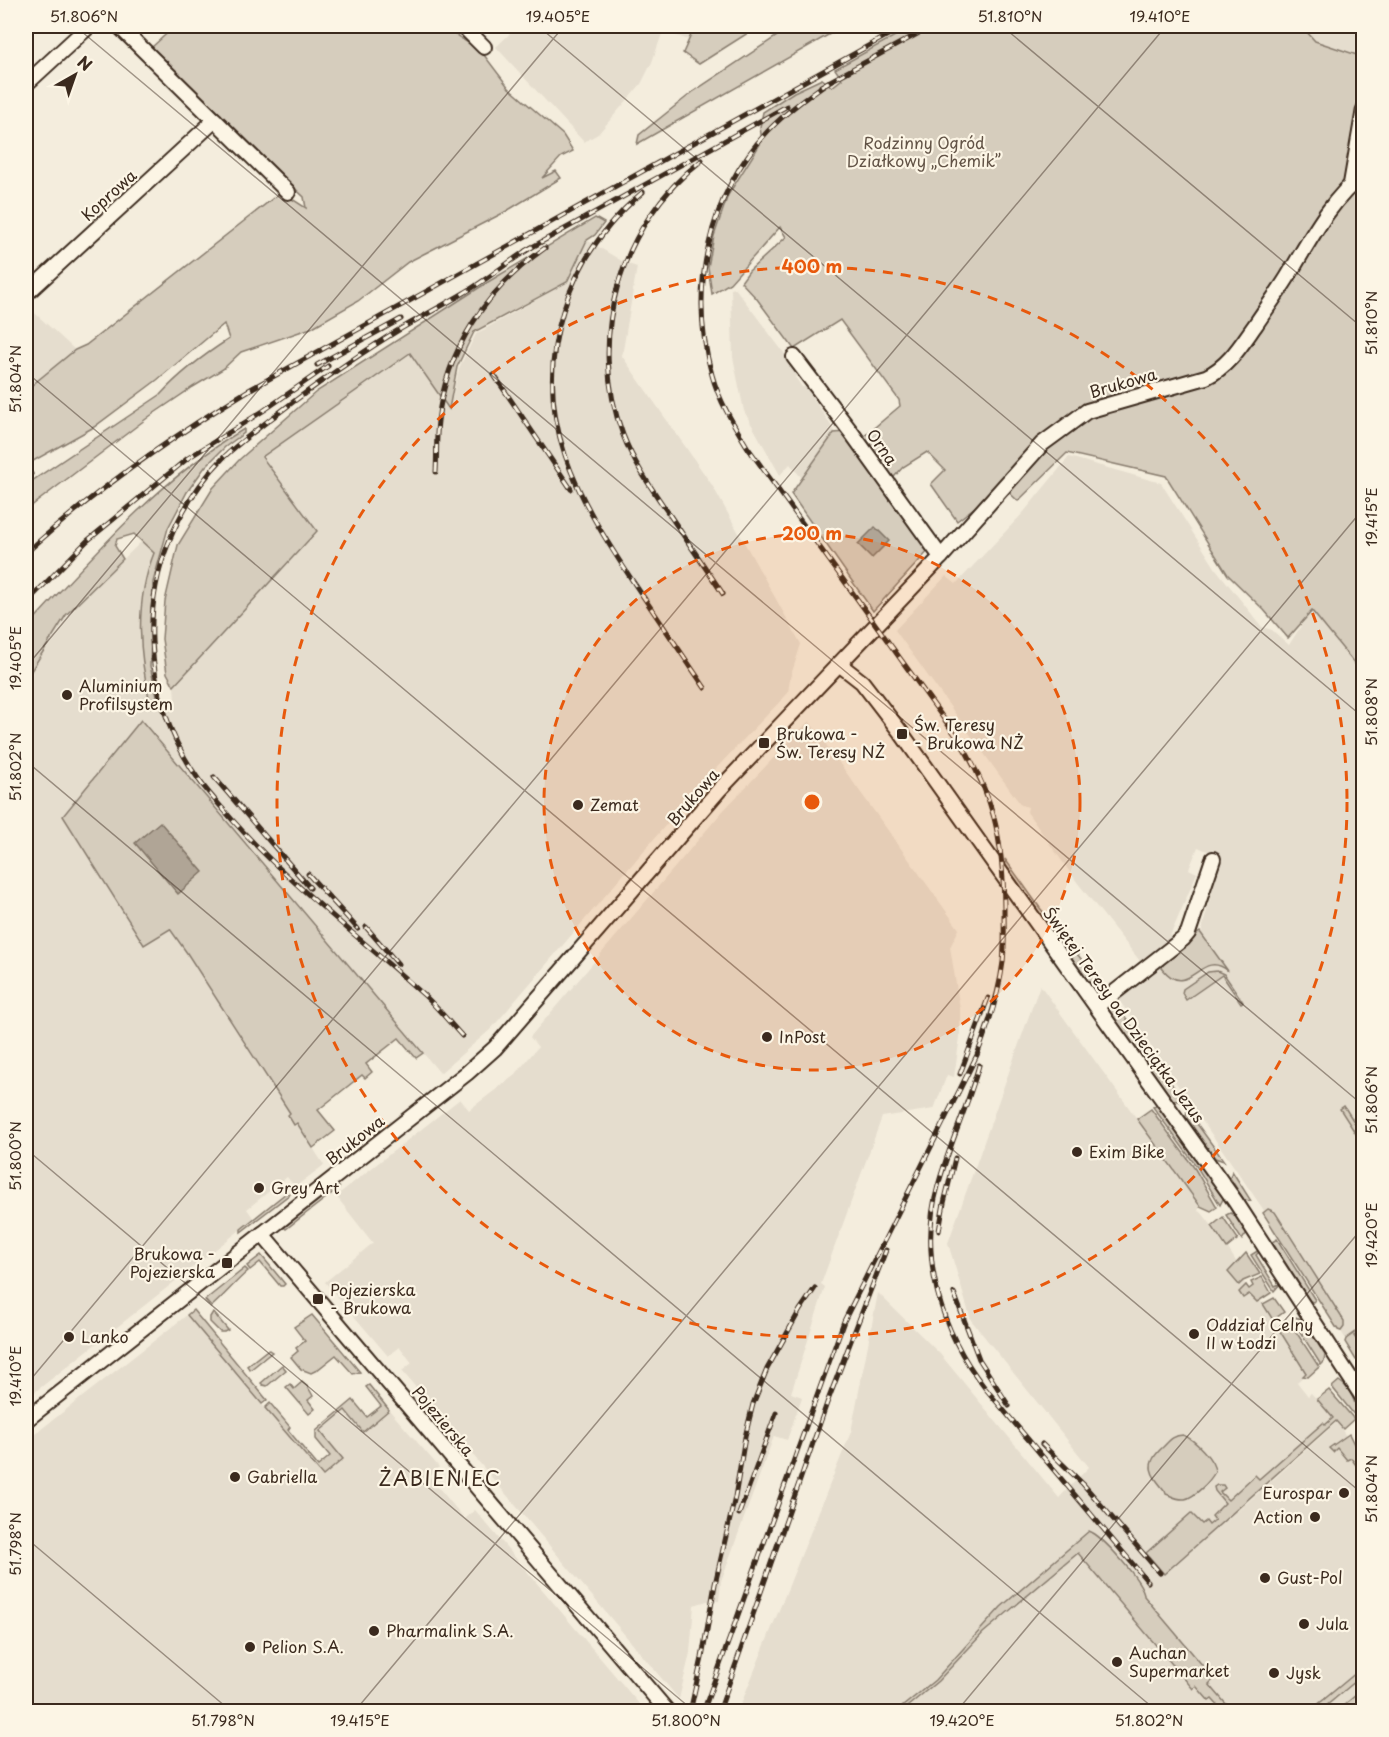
<svg xmlns="http://www.w3.org/2000/svg" width="1389" height="1737" viewBox="0 0 1389 1737" font-family="'Playpen Sans',sans-serif">
  <style>
    .built { fill: #e5ddce }
    .green { fill: #d6cdbd; stroke: #887c6e; stroke-width: 1.5 }
    .water { fill: #b0a596; stroke: #817466; stroke-width: 1.5 }
    .lines { fill: none; stroke-linecap: round; stroke-linejoin: round }
    .minor-casing { stroke: #3b2a1e; stroke-width: 18 }
    .minor { stroke: #fcf5e5; stroke-width: 14 }
    .rail-casing { stroke: #3b2a1e; stroke-width: 5 }
    .rail { stroke: #fcf5e5; stroke-width: 3; stroke-dasharray: 9; stroke-linecap: butt }
    .ticks { fill: none; stroke: #3b2a1e; stroke-width: 1.5; stroke-opacity: 0.45 }
    .ring { fill: none; stroke: #e8590c; stroke-width: 3; stroke-dasharray: 10 8 }
    .poi-dot { fill: #3b2a1e; stroke: #fcf5e5; stroke-width: 2 }
    .labels { text-anchor: middle; stroke-width: 4.5; stroke-linejoin: round; paint-order: stroke }
    .park-label { font-size: 16px; fill: #625346; stroke: #fcf5e5 }
    .street-label { font-size: 16px; fill: #3b2a1e; stroke: #fcf5e5 }
    .poi-label { font-size: 16px; fill: #3b2a1e; stroke: #fcf5e5; text-anchor: start }
    .quarter-label { font-size: 20px; letter-spacing: 1.5px; fill: #3b2a1e; stroke: #fcf5e5 }
    .centre { fill: #e8590c; stroke: #fcf5e5; stroke-width: 3 }
    .ring-label { font-size: 18px; text-anchor: middle; font-weight: bold; fill: #e8590c; stroke: #fcf5e5; stroke-width: 4.5; stroke-linejoin: round; paint-order: stroke }
    .neatline { fill: none; stroke: #3b2a1e; stroke-width: 2 }
    .ticks-label { font-size: 15px; text-anchor: middle; fill: #3b2a1e }
  </style>
  <rect width="100%" height="100%" fill="#f4eddd"/>
  <filter id="ink" filterUnits="userSpaceOnUse"><feTurbulence type="fractalNoise" baseFrequency=".0167" numOctaves="2"/><feDisplacementMap in="SourceGraphic" scale="12" xChannelSelector="R" yChannelSelector="G"/><feConvolveMatrix kernelMatrix="1 2 1 2 8 2 1 2 1" color-interpolation-filters="sRGB"/></filter>
  <g filter="url(#ink)">
    <g class="built">
      <polygon points="518,26 701,26 699,32 694,27 689,40 663,31 652,62 641,84 598,134 584,142 496,47"/>
      <polygon points="1304,26 1363,26 1363,57 1301,43"/>
      <polygon points="587,240 625,263 637,267 622,356 712,485 801,644 790,678 788,693 701,784 491,1029 440,1073 141,720 64,816 144,945 169,928 187,953 324,1165 295,1187 287,1177 247,1209 254,1219 26,1399 26,679 66,615 142,541 154,553 145,578 141,601 140,635 144,676 151,707 175,700 174,686 317,531 261,457 411,353 450,408 459,368 476,334 567,282"/>
      <polygon points="735,288 799,373 795,377 802,387 806,387 847,450 806,483 790,464 780,475 744,411 733,357 731,289"/>
      <polygon points="26,305 75,350 26,390"/>
      <polygon points="1069,457 1161,483 1216,569 1262,627 1272,630 1289,645 1311,610 1363,674 1364,976 1360,1030 1364,1035 1364,1127 1359,1130 1364,1137 1363,1366 1261,1206 1117,997 1201,934 1220,857 1198,847 1189,869 1197,873 1168,941 1140,961 1077,882 1027,812 1028,807 1021,805 895,630 946,576 956,584 1023,513"/>
      <polygon points="809,721 959,929 950,947 960,1009 960,1037 954,1077 947,1075 934,1109 882,1117 821,1284 825,1287 791,1393 802,1397 787,1440 774,1436 721,1581 719,1601 707,1601 694,1605 690,1653 679,1699 402,1371 412,1363 400,1347 388,1356 325,1282 373,1243 336,1196 460,1099 469,1110 515,1075 538,1047 530,1037 722,812"/>
      <polygon points="1040,985 1200,1206 1198,1211 1202,1213 1221,1237 1245,1276 1242,1279 1248,1289 1252,1287 1306,1374 1297,1382 1308,1396 1311,1393 1336,1420 1226,1522 1337,1422 1363,1463 1363,1711 741,1712 739,1709 851,1432 878,1293 940,1354 1059,1498 1089,1467 971,1320 948,1243"/>
      <polygon points="187,1315 322,1476 343,1459 320,1431 345,1410 363,1431 389,1410 439,1467 429,1476 458,1511 465,1519 475,1510 645,1711 26,1712 26,1441"/>
    </g>
    <g class="green">
      <path d="M 175,26 L 442,26 L 481,51 L 509,88 L 563,135 L 573,151 L 561,157 L 542,178 L 556,171 L 561,178 L 505,212 L 408,262 L 358,301 L 311,328 L 241,352 L 223,369 L 193,387 L 150,416 L 26,510 L 26,485 L 160,395 C 180,373 204,355 229,339 L 224,324 L 157,380 L 94,427 L 26,465 L 26,390 L 75,350 L 86,345 L 281,192 L 306,208 L 304,197 L 166,68 L 152,47 Z"/>
      <polygon points="695,26 699,31 701,26 759,26 699,64 683,53"/>
      <polygon points="792,26 844,26 637,144 639,135 694,91"/>
      <polygon points="913,26 1307,26 1306,31 1315,41 1363,57 1363,86 1347,180 1364,181 1363,674 1312,611 1288,638 1264,610 1228,575 1166,476 1067,453 1018,501 1003,487 993,493 957,521 931,484 945,470 927,452 903,467 885,487 930,549 873,611 791,494 834,433 845,432 850,438 863,437 900,406 899,400 840,320 794,349 757,299 741,282 749,271 786,237 780,227 730,283 712,294 708,267 714,236 728,195 762,141 760,127 763,112 794,92 822,79 832,87 842,79 835,69"/>
      <polygon points="595,218 604,223 595,235 587,240 567,282 474,332 457,367 449,409 410,353 262,457 317,531 174,686 167,673 162,639 165,601 178,545 213,488 240,459 316,392 488,282"/>
      <path d="M 244,429 L 244,433 L 225,447 L 205,467 L 187,492 L 168,528 L 153,582 L 150,666 L 159,705 L 151,707 C 139,656 134,603 154,553 L 134,534 L 117,539 L 115,546 L 123,559 L 66,615 L 26,679 L 26,629 L 29,625 C 94,554 160,479 244,429 Z"/>
      <polygon points="141,720 423,1053 416,1058 399,1038 366,1064 372,1072 365,1078 362,1075 318,1110 335,1131 313,1148 297,1123 294,1125 288,1115 290,1113 187,953 170,929 144,945 63,816"/>
      <polygon points="1005,859 1040,908 1107,991 1098,992 1091,986 1006,866"/>
      <path d="M 1200,932 L 1228,971 C 1200,947 1189,1003 1162,968 L 1165,958 Z"/>
      <polygon points="1217,971 1224,974 1243,1002 1241,1003 1222,975 1186,1000 1182,993 1183,989 1208,972"/>
      <polygon points="1112,998 1170,1081 1182,1102 1173,1100 1108,1009"/>
      <polygon points="1156,1106 1161,1108 1224,1197 1220,1205 1197,1167 1153,1107"/>
      <polygon points="1344,1106 1359,1130 1363,1127 1363,1145 1340,1109"/>
      <polygon points="1151,1109 1195,1169 1217,1207 1211,1211 1200,1206 1137,1119"/>
      <polygon points="1187,1110 1224,1161 1215,1158 1186,1117"/>
      <polygon points="1232,1171 1251,1201 1244,1200 1230,1178"/>
      <polygon points="340,1187 286,1229 284,1227 334,1188"/>
      <polygon points="286,1193 290,1194 241,1232 241,1229"/>
      <polygon points="1268,1209 1275,1212 1344,1321 1344,1327 1341,1331 1338,1330 1263,1213"/>
      <polygon points="1230,1213 1237,1215 1248,1231 1242,1240 1226,1215"/>
      <polygon points="1223,1217 1238,1239 1227,1248 1212,1226"/>
      <polygon points="1277,1239 1315,1300 1313,1302 1310,1301 1272,1242"/>
      <polygon points="1259,1250 1260,1251 1256,1255 1275,1286 1281,1283 1274,1291 1251,1255"/>
      <polygon points="1246,1253 1260,1274 1243,1281 1239,1285 1228,1272"/>
      <polygon points="261,1255 285,1284 283,1286 280,1286 260,1262 250,1270 247,1266"/>
      <path d="M 245,1268 L 248,1271 C 234,1283 225,1295 211,1307 L 205,1300 Z"/>
      <polygon points="1262,1277 1271,1293 1257,1302 1249,1294 1243,1298 1239,1292 1246,1285 1249,1289 1253,1286 1251,1282"/>
      <polygon points="1274,1298 1284,1312 1273,1320 1263,1304"/>
      <polygon points="193,1310 267,1400 262,1404 187,1315"/>
      <polygon points="213,1312 228,1330 224,1332 220,1332 210,1322 210,1317"/>
      <polygon points="312,1315 360,1372 353,1374 336,1355 317,1370 311,1373 301,1369 291,1357 298,1351 296,1348 305,1341 294,1327"/>
      <polygon points="1295,1317 1302,1319 1325,1355 1324,1362 1321,1365 1292,1319"/>
      <polygon points="1289,1321 1319,1367 1308,1377 1303,1376 1306,1373 1278,1328"/>
      <polygon points="1363,1327 1363,1330 1354,1336 1358,1342 1363,1339 1363,1344 1357,1348 1363,1357 1356,1360 1345,1342 1346,1339"/>
      <polygon points="269,1350 272,1352 250,1370 247,1366 266,1351"/>
      <polygon points="282,1365 286,1370 267,1386 263,1385 261,1383"/>
      <path d="M 1339,1381 C 1351,1389 1357,1403 1356,1417 L 1332,1387 Z"/>
      <polygon points="302,1382 308,1387 313,1396 308,1400 315,1409 309,1414 286,1387 290,1384 294,1389"/>
      <polygon points="369,1385 389,1410 363,1432 345,1410 320,1431 343,1459 323,1476 265,1408 270,1403 290,1427 288,1430 318,1466 330,1456 316,1439 316,1431 353,1400 367,1417 381,1406 366,1387"/>
      <polygon points="1329,1390 1354,1419 1343,1429 1336,1421 1164,1574 1146,1553 1191,1513 1202,1524 1206,1521 1209,1525 1215,1520 1212,1516 1225,1503 1215,1491 1214,1487 1217,1485 1223,1485 1225,1488 1220,1492 1228,1500 1255,1475 1259,1479 1323,1423 1325,1425 1333,1418 1317,1399"/>
      <polygon points="1349,1434 1356,1448 1363,1457 1363,1475 1351,1458 1347,1460 1337,1448 1333,1452 1329,1448"/>
      <path d="M 1183,1435 C 1194,1439 1215,1460 1215,1472 C 1210,1481 1195,1497 1185,1499 C 1177,1500 1172,1496 1166,1494 L 1165,1491 C 1151,1474 1143,1465 1163,1447 C 1169,1441 1173,1435 1183,1435 Z"/>
      <path d="M 1089,1531 C 1102,1535 1145,1584 1144,1596 L 1214,1679 L 1209,1684 L 1232,1711 L 1223,1711 L 1212,1699 L 1209,1701 L 1196,1686 L 1193,1689 L 1078,1553 L 983,1633 L 938,1681 L 902,1711 L 897,1711 L 935,1680 L 1001,1607 Z"/>
      <polygon points="1363,1667 1363,1675 1320,1711 1310,1711"/>
      <polygon points="1363,1689 1363,1697 1346,1711 1337,1711"/>
    </g>
    <g class="water">
      <polygon points="875,527 889,541 872,558 858,544"/>
      <polygon points="160,822 203,872 178,894 135,843"/>
    </g>
    <g class="lines">
      <defs>
        <g id="minor">
          <polyline points="119,26 288,192"/>
          <polyline points="463,26 484,47"/>
          <polyline points="26,84 89,26"/>
          <polyline points="1351,184 1364,109"/>
          <polyline points="26,294 215,120"/>
          <polyline points="794,357 851,432 941,557"/>
          <polyline points="839,664 862,682 902,734 1235,1201 1364,1399"/>
          <polyline points="1097,1006 1183,939 1188,933 1213,859"/>
          <polyline points="262,1234 668,1712"/>
          <path d="M 26,1420 L 467,1073 L 495,1048 L 719,790 L 941,557 L 1042,444 L 1087,411 L 1206,377 C 1229,366 1241,345 1256,324 C 1266,309 1277,294 1287,278 C 1308,243 1331,198 1364,174"/>
        </g>
      </defs>
      <use href="#minor" class="minor-casing"/>
      <use href="#minor" class="minor"/>
      <defs>
        <g id="rail">
          <polyline points="821,86 932,26"/>
          <path d="M 702,160 C 620,223 586,338 623,435 C 634,464 652,489 669,514 C 687,541 705,567 723,594"/>
          <path d="M 643,192 C 605,224 578,263 563,311 C 530,418 578,499 636,586 C 659,620 682,654 705,688"/>
          <polyline points="525,251 787,106"/>
          <polyline points="317,365 401,319"/>
          <polyline points="494,375 571,489"/>
          <path d="M 436,472 C 437,455 436,438 438,421 C 446,349 487,289 545,248"/>
          <polyline points="26,478 31,474"/>
          <path d="M 26,553 C 94,491 170,438 249,390 L 904,26"/>
          <polyline points="26,603 87,541 188,458 263,411 328,366"/>
          <polyline points="214,777 310,888"/>
          <polyline points="308,874 358,929"/>
          <polyline points="366,927 398,964"/>
          <path d="M 462,1036 C 450,1023 438,1008 425,996 C 357,934 283,880 223,809 C 215,800 206,790 199,780 C 170,739 154,691 152,641 C 149,573 176,506 224,457 C 245,437 270,420 293,402 C 327,377 361,353 397,331 C 419,318 442,306 464,293 C 488,279 509,261 532,247"/>
          <path d="M 979,1065 C 968,1106 949,1145 938,1186 C 918,1257 941,1332 985,1388 L 1148,1582"/>
          <polyline points="960,1074 988,998"/>
          <polyline points="939,1231 944,1203 955,1158"/>
          <polyline points="954,1293 979,1359 1009,1406"/>
          <polyline points="1042,1444 1083,1484 1160,1573"/>
          <polyline points="739,1514 776,1413"/>
          <polyline points="690,1712 702,1658 715,1584 735,1497 745,1437 753,1404 767,1369 800,1310 815,1288"/>
          <path d="M 703,1712 L 844,1321 L 977,1055 C 989,1024 999,994 1003,962 C 1005,943 1004,925 1004,907 C 1003,838 994,795 957,737 L 748,448 C 734,425 719,401 712,375 C 688,291 708,195 768,131 C 786,112 807,97 828,82"/>
          <polyline points="719,1712 827,1403 886,1250"/>
        </g>
      </defs>
      <use href="#rail" class="rail-casing"/>
      <use href="#rail" class="rail"/>
    </g>
  </g>
  <path class="ticks" d="M 75,26 L 1364,1106M 538,26 L 1364,718M 1002,26 L 1364,329M 26,372 L 1364,1495M 26,667 L 564,26M 26,761 L 1158,1712M 26,1149 L 695,1712M 26,1385 L 1166,26M 26,1538 L 232,1712M 354,1712 L 1364,508M 956,1712 L 1364,1226"/>
  <circle cx="812" cy="802" r="268" fill="#e8590c" fill-opacity=".12"/>
  <g class="ring">
    <circle cx="812" cy="802" r="268"/>
    <circle cx="812" cy="802" r="535"/>
  </g>
  <g class="poi-dot">
    <circle cx="67" cy="695" r="6"/>
    <rect x="896" y="728" width="12" height="12" rx="3"/>
    <rect x="758" y="737" width="12" height="12" rx="3"/>
    <circle cx="578" cy="805" r="6"/>
    <circle cx="767" cy="1037" r="6"/>
    <circle cx="1077" cy="1152" r="6"/>
    <circle cx="259" cy="1188" r="6"/>
    <rect x="221" y="1257" width="12" height="12" rx="3"/>
    <rect x="312" y="1293" width="12" height="12" rx="3"/>
    <circle cx="1194" cy="1334" r="6"/>
    <circle cx="69" cy="1337" r="6"/>
    <circle cx="235" cy="1477" r="6"/>
    <circle cx="1344" cy="1493" r="6"/>
    <circle cx="1315" cy="1517" r="6"/>
    <circle cx="1265" cy="1578" r="6"/>
    <circle cx="1304" cy="1624" r="6"/>
    <circle cx="374" cy="1631" r="6"/>
    <circle cx="250" cy="1647" r="6"/>
    <circle cx="1117" cy="1662" r="6"/>
    <circle cx="1274" cy="1673" r="6"/>
  </g>
  <g class="labels">
    <g class="park-label">
      <text x="924" y="149">Rodzinny Ogród<tspan x="924" dy="18">Działkowy „Chemik”</tspan></text>
    </g>
    <g class="street-label">
      <text transform="translate(109 195) rotate(-42)" y="6">Koprowa</text>
      <text transform="translate(1123 383) rotate(-16)" y="6">Brukowa</text>
      <text transform="translate(882 447) rotate(55)" y="6">Orna</text>
      <text transform="translate(693 797) rotate(-49)" y="6">Brukowa</text>
      <text transform="translate(1124 1015) rotate(54)" y="6">Świętej Teresy od Dzieciątka Jezus</text>
      <text transform="translate(355 1140) rotate(-38)" y="6">Brukowa</text>
      <text transform="translate(443 1421) rotate(50)" y="6">Pojezierska</text>
    </g>
    <g class="poi-label">
      <text x="79" y="692">Aluminium<tspan x="79" dy="18">Profilsystem</tspan></text>
      <text x="914" y="731">Św. Teresy<tspan x="914" dy="18">- Brukowa NŻ</tspan></text>
      <text x="776" y="740">Brukowa -<tspan x="776" dy="18">Św. Teresy NŻ</tspan></text>
      <text x="590" y="811">Zemat</text>
      <text x="779" y="1043">InPost</text>
      <text x="1089" y="1158">Exim Bike</text>
      <text x="271" y="1194">Grey Art</text>
      <text x="215" y="1260" text-anchor="end">Brukowa -<tspan x="215" dy="18">Pojezierska</tspan></text>
      <text x="330" y="1296">Pojezierska<tspan x="330" dy="18">- Brukowa</tspan></text>
      <text x="1206" y="1331">Oddział Celny<tspan x="1206" dy="18">II w Łodzi</tspan></text>
      <text x="81" y="1343">Lanko</text>
      <text x="247" y="1483">Gabriella</text>
      <text x="1332" y="1499" text-anchor="end">Eurospar</text>
      <text x="1303" y="1523" text-anchor="end">Action</text>
      <text x="1277" y="1584">Gust-Pol</text>
      <text x="1316" y="1630">Jula</text>
      <text x="386" y="1637">Pharmalink S.A.</text>
      <text x="262" y="1653">Pelion S.A.</text>
      <text x="1129" y="1659">Auchan<tspan x="1129" dy="18">Supermarket</tspan></text>
      <text x="1286" y="1679">Jysk</text>
    </g>
    <g class="quarter-label">
      <text x="440" y="1486">ŻABIENIEC</text>
    </g>
  </g>
  <circle cx="812" cy="802" r="9" class="centre"/>
  <g class="ring-label">
    <text x="812" y="273">400 m</text>
    <text x="812" y="540">200 m</text>
  </g>
  <rect width="1389" height="1737" fill="none" stroke="#fcf5e5" stroke-width="66"/>
  <g transform="translate(75 75) rotate(40)" stroke="#fcf5e5" stroke-width="4.5" paint-order="stroke">
  <path d="M0-4.5L10 22L0 15L-10 22Z" fill="#3b2a1e"/>
  <text y="-9" font-size="16" font-weight="bold" text-anchor="middle" fill="#3b2a1e">N</text>
  </g>
  <rect x="33" y="33" width="1323" height="1671" class="neatline"/>
  <g class="ticks-label">
    <text x="84" y="22">51.806°N</text>
    <text x="558" y="22">19.405°E</text>
    <text x="1010" y="22">51.810°N</text>
    <text x="1160" y="22">19.410°E</text>
    <text transform="translate(1372 323) rotate(-90)" y="5">51.810°N</text>
    <text transform="translate(16 379) rotate(-90)" y="5">51.804°N</text>
    <text transform="translate(1372 517) rotate(-90)" y="5">19.415°E</text>
    <text transform="translate(16 658) rotate(-90)" y="5">19.405°E</text>
    <text transform="translate(1372 712) rotate(-90)" y="5">51.808°N</text>
    <text transform="translate(16 767) rotate(-90)" y="5">51.802°N</text>
    <text transform="translate(1372 1100) rotate(-90)" y="5">51.806°N</text>
    <text transform="translate(16 1156) rotate(-90)" y="5">51.800°N</text>
    <text transform="translate(1372 1235) rotate(-90)" y="5">19.420°E</text>
    <text transform="translate(16 1376) rotate(-90)" y="5">19.410°E</text>
    <text transform="translate(1372 1489) rotate(-90)" y="5">51.804°N</text>
    <text transform="translate(16 1544) rotate(-90)" y="5">51.798°N</text>
    <text x="223" y="1726">51.798°N</text>
    <text x="360" y="1726">19.415°E</text>
    <text x="686" y="1726">51.800°N</text>
    <text x="962" y="1726">19.420°E</text>
    <text x="1149" y="1726">51.802°N</text>
  </g>
</svg>
